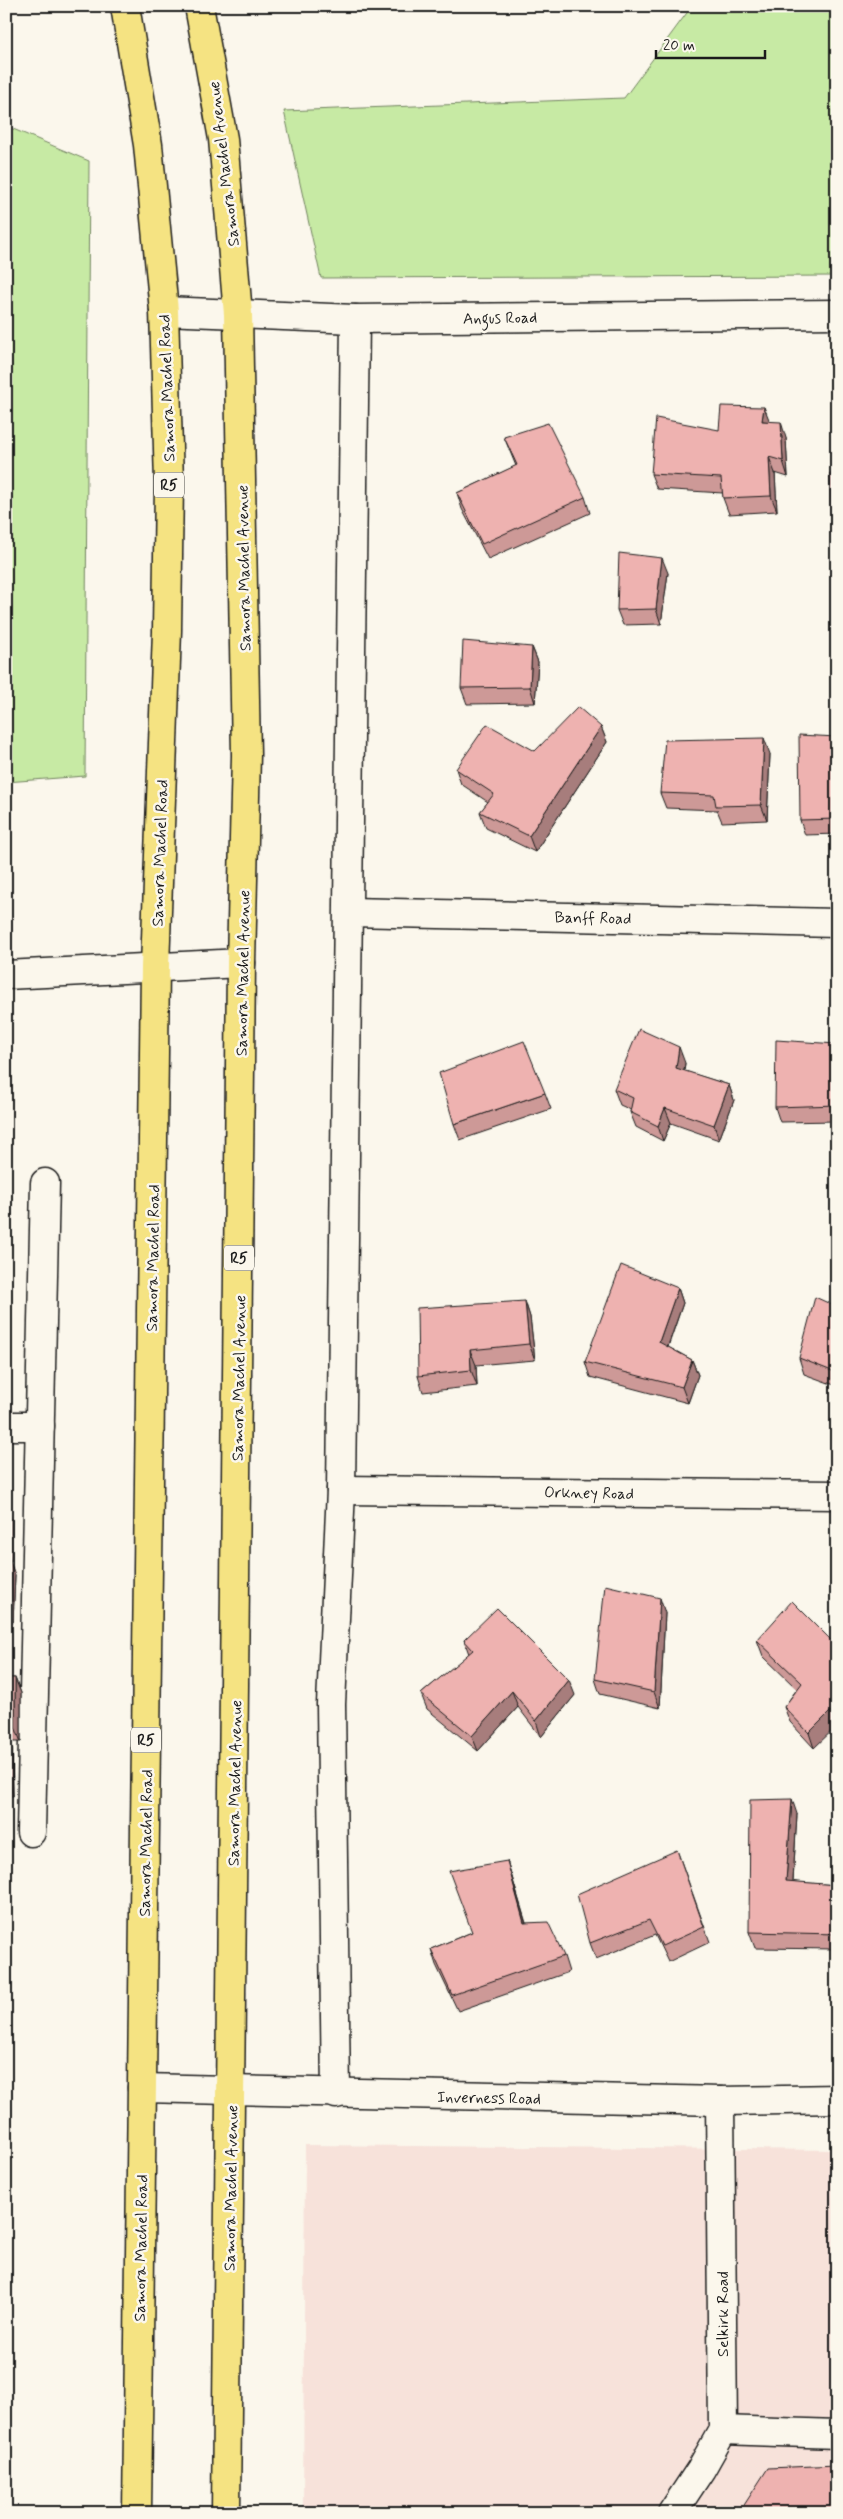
<svg xmlns="http://www.w3.org/2000/svg" width="843" height="2519" viewBox="0 0 843 2519" font-family="Mynerve,sans-serif">
  <style>
    .built { fill: #f7e2da }
    .green { fill: #c7eaa4; stroke: #728360 }
    .lines { fill: none; stroke-linecap: round; stroke-linejoin: round }
    .minor-casing { stroke: #1c1c1c; stroke-width: 31 }
    .highway-casing { stroke: #1c1c1c; stroke-width: 31 }
    .minor { stroke: #fbf7ec; stroke-width: 28 }
    .highway { stroke: #f5e382; stroke-width: 28 }
    .wall { fill: #cd9997; stroke: #1c1c1c }
    .shaded-wall { fill: #a77d7b; stroke: #1c1c1c }
    .building { fill: #eeb2b0; stroke: #1c1c1c }
    .labels { text-anchor: middle; stroke-width: 5; stroke-linejoin: round; paint-order: stroke }
    .shield { fill: #fbf7ec; stroke: #5f5e5a; stroke-width: 1 }
    .shield-label { font-size: 15px; font-weight: bold; fill: #1c1c1c }
    .street-label { font-size: 16px; fill: #1c1c1c; stroke: #fbf7ec }
  </style>
  <rect width="100%" height="100%" fill="#fbf7ec"/>
  <filter id="ink" filterUnits="userSpaceOnUse"><feTurbulence type="fractalNoise" baseFrequency=".02" numOctaves="2"/><feDisplacementMap in="SourceGraphic" scale="10" xChannelSelector="R" yChannelSelector="G"/><feConvolveMatrix kernelMatrix="1 2 1 2 8 2 1 2 1" color-interpolation-filters="sRGB"/></filter>
  <g filter="url(#ink)">
    <polygon class="built" points="305,2145 837,2150 837,2513 303,2513"/>
    <g class="green">
      <polygon points="692,6 837,6 837,276 321,278 284,111 624,98"/>
      <polygon points="6,126 89,161 85,776 6,782"/>
    </g>
    <g class="lines">
      <defs>
        <g id="minor">
          <polyline points="164,311 355,319 837,314"/>
          <polyline points="349,912 837,923"/>
          <polyline points="6,975 241,963"/>
          <polyline points="6,1426 40,1426"/>
          <polyline points="341,1490 837,1495"/>
          <polyline points="31,1832 45,1183"/>
          <polyline points="142,2088 720,2101 837,2099"/>
          <polyline points="336,2094 331,1704 341,1490 355,319"/>
          <polyline points="723,2430 837,2434"/>
          <polyline points="672,2513 701,2469 723,2430 720,2101"/>
        </g>
        <g id="highway">
          <polyline points="125,6 148,145 164,311 169,483 167,631 155,967 137,2513"/>
          <polyline points="199,6 223,139 238,314 246,755 241,963 226,2513"/>
        </g>
      </defs>
      <use href="#minor" class="minor-casing"/>
      <use href="#highway" class="highway-casing"/>
      <use href="#minor" class="minor"/>
      <use href="#highway" class="highway"/>
    </g>
    <g class="wall">
      <polygon points="764,407 769,422 786,438 788,477 775,473 777,511 729,514 723,498 723,493 657,489 651,474 719,430"/>
      <polygon points="504,437 585,497 590,513 488,559 462,509 457,493 516,466"/>
      <polygon points="837,473 837,549 832,536"/>
      <polygon points="668,573 661,624 623,625 617,610"/>
      <polygon points="532,647 538,662 535,703 467,704 461,688"/>
      <polygon points="601,727 607,742 535,852 486,828 480,812 488,802 461,784 456,769 535,751"/>
      <polygon points="837,737 837,834 805,835 800,820"/>
      <polygon points="770,754 767,820 722,822 717,810 666,808 660,793"/>
      <polygon points="837,1044 837,1121 780,1122 775,1107"/>
      <polygon points="685,1063 684,1071 729,1085 734,1100 719,1140 671,1123 663,1141 636,1127 630,1112 631,1110 620,1105 614,1089"/>
      <polygon points="545,1093 551,1109 460,1140 454,1124"/>
      <polygon points="678,1288 683,1303 668,1347 692,1360 698,1375 688,1403 590,1377 585,1362"/>
      <polygon points="525,1301 530,1317 535,1360 476,1365 477,1386 423,1392 418,1376"/>
      <polygon points="837,1307 837,1386 804,1374 799,1358"/>
      <polygon points="6,1506 11,1519 11,1562 10,1563 15,1575 13,1622 8,1622 10,1628 10,1678 15,1678 21,1693 21,1742 9,1742 12,1749 13,1796 6,1796"/>
      <polygon points="665,1613 660,1708 600,1694 595,1679"/>
      <polygon points="464,1640 575,1695 541,1737 518,1707 478,1751 427,1709 421,1694 469,1654"/>
      <polygon points="757,1640 836,1645 814,1748 790,1722 784,1707 797,1689 763,1656"/>
      <polygon points="797,1814 793,1882 837,1885 837,1949 755,1948 749,1932"/>
      <polygon points="677,1850 710,1942 668,1962 655,1935 596,1959 590,1943"/>
      <polygon points="507,1861 512,1877 526,1923 564,1956 569,1972 458,2011 436,1965 431,1949 472,1932"/>
      <polygon points="6,2039 8,2044 9,2108 6,2108"/>
    </g>
    <g class="shaded-wall">
      <polygon points="764,407 770,422 762,421"/>
      <polygon points="781,422 786,438 788,477 783,461"/>
      <polygon points="769,457 775,473 777,511 771,496"/>
      <polygon points="662,558 668,573 661,624 656,609"/>
      <polygon points="532,647 538,662 535,703 530,687"/>
      <polygon points="601,727 607,742 535,852 529,836"/>
      <polygon points="764,738 770,754 767,820 761,805"/>
      <polygon points="679,1047 685,1063 682,1084 676,1068"/>
      <polygon points="729,1085 734,1100 719,1140 714,1125"/>
      <polygon points="665,1108 671,1123 663,1141 658,1126"/>
      <polygon points="678,1288 683,1303 664,1357 659,1342"/>
      <polygon points="525,1301 530,1317 535,1360 529,1344"/>
      <polygon points="470,1350 476,1365 477,1386 471,1370"/>
      <polygon points="692,1360 698,1375 688,1403 682,1387"/>
      <polygon points="6,1506 11,1519 11,1562 6,1549"/>
      <polygon points="9,1559 15,1575 13,1622 8,1607"/>
      <polygon points="660,1598 665,1613 660,1708 654,1692"/>
      <polygon points="6,1618 10,1628 10,1681 6,1670"/>
      <polygon points="15,1678 21,1693 21,1742 15,1727"/>
      <polygon points="569,1680 575,1695 541,1737 536,1721"/>
      <polygon points="512,1691 518,1707 478,1751 472,1736"/>
      <polygon points="837,1705 837,1726 814,1748 809,1733"/>
      <polygon points="6,1734 12,1749 13,1796 8,1780"/>
      <polygon points="792,1799 797,1814 792,1897 786,1881"/>
      <polygon points="507,1861 512,1877 530,1938 524,1923"/>
      <polygon points="6,2039 8,2044 9,2108 6,2100"/>
    </g>
    <g class="building">
      <polygon points="721,406 764,407 762,421 781,422 783,461 769,457 771,496 723,498 721,478 651,474 656,418 719,430"/>
      <polygon points="548,423 585,497 482,544 457,493 517,465 504,437"/>
      <polygon points="830,473 837,473 837,536 832,536"/>
      <polygon points="619,553 662,558 656,609 617,610"/>
      <polygon points="463,641 532,647 530,687 461,688"/>
      <polygon points="578,707 601,727 529,836 480,812 494,794 456,769 487,724 535,751"/>
      <polygon points="799,735 837,737 837,819 800,820"/>
      <polygon points="764,738 761,805 716,806 714,795 660,793 665,740"/>
      <polygon points="639,1029 679,1047 676,1068 729,1085 714,1125 665,1108 658,1126 630,1112 633,1098 614,1089"/>
      <polygon points="776,1040 837,1044 837,1105 775,1107"/>
      <polygon points="524,1041 545,1093 454,1124 439,1073"/>
      <polygon points="621,1265 678,1288 659,1342 692,1360 682,1387 585,1362"/>
      <polygon points="815,1297 837,1307 837,1373 799,1358"/>
      <polygon points="525,1301 529,1344 470,1350 471,1370 418,1376 417,1308"/>
      <polygon points="6,1559 9,1559 8,1607 6,1607"/>
      <polygon points="605,1585 660,1598 654,1692 595,1679"/>
      <polygon points="792,1601 836,1645 837,1644 837,1705 809,1733 784,1707 802,1683 757,1640"/>
      <polygon points="497,1608 569,1680 536,1721 512,1691 472,1736 421,1694 473,1650 464,1640"/>
      <rect x="6" y="1678" width="9" height="49"/>
      <polygon points="6,1741 8,1780 6,1780"/>
      <polygon points="792,1799 786,1881 837,1885 837,1934 749,1932 750,1800"/>
      <polygon points="677,1850 704,1927 662,1946 649,1920 590,1943 577,1894"/>
      <polygon points="507,1861 524,1923 548,1922 564,1956 452,1995 431,1949 472,1932 449,1871"/>
      <polygon points="837,2465 837,2513 739,2513 768,2468"/>
    </g>
  </g>
  <g class="labels">
    <g class="shield">
      <rect x="154" y="472.5" width="30" height="25" rx="4"/>
      <rect x="224" y="1245.5" width="30" height="25" rx="4"/>
      <rect x="131" y="1727.5" width="30" height="25" rx="4"/>
    </g>
    <g class="shield-label">
      <text x="169" y="490">R5</text>
      <text x="239" y="1263">R5</text>
      <text x="146" y="1745">R5</text>
    </g>
    <g class="street-label">
      <text transform="translate(223 164) rotate(-97)" y="6">Samora Machel Avenue</text>
      <text transform="translate(500 317) rotate(-1)" y="6">Angus Road</text>
      <text transform="translate(166 388) rotate(-92)" y="6">Samora Machel Road</text>
      <text transform="translate(243 568) rotate(-91)" y="6">Samora Machel Avenue</text>
      <text transform="translate(159 853) rotate(-88)" y="6">Samora Machel Road</text>
      <text transform="translate(593 917) rotate(1)" y="6">Banff Road</text>
      <text transform="translate(242 973) rotate(-89)" y="6">Samora Machel Avenue</text>
      <text transform="translate(152 1258) rotate(-89)" y="6">Samora Machel Road</text>
      <text transform="translate(238 1378) rotate(-89)" y="6">Samora Machel Avenue</text>
      <text transform="translate(589 1492) rotate(1)" y="6">Orkney Road</text>
      <text transform="translate(234 1783) rotate(-89)" y="6">Samora Machel Avenue</text>
      <text transform="translate(145 1843) rotate(-89)" y="6">Samora Machel Road</text>
      <text transform="translate(489 2097) rotate(1)" y="6">Inverness Road</text>
      <text transform="translate(230 2188) rotate(-89)" y="6">Samora Machel Avenue</text>
      <text transform="translate(140 2248) rotate(-89)" y="6">Samora Machel Road</text>
      <text transform="translate(722 2314) rotate(-90)" y="6">Selkirk Road</text>
    </g>
  </g>
  <rect width="843" height="2519" fill="none" stroke="#fbf7ec" stroke-width="25"/>
  <rect x="12" y="12" width="818" height="2494" fill="none" stroke="#1c1c1c" stroke-width="2" filter="url(#ink)"/>
  <path d="M656 50v8h109v-8" fill="none" stroke="#1c1c1c" stroke-width="2.5"/>
  <text x="663" y="50" font-size="15" fill="#1c1c1c" stroke="#fbf7ec" stroke-width="4" paint-order="stroke">20 m</text>
</svg>
